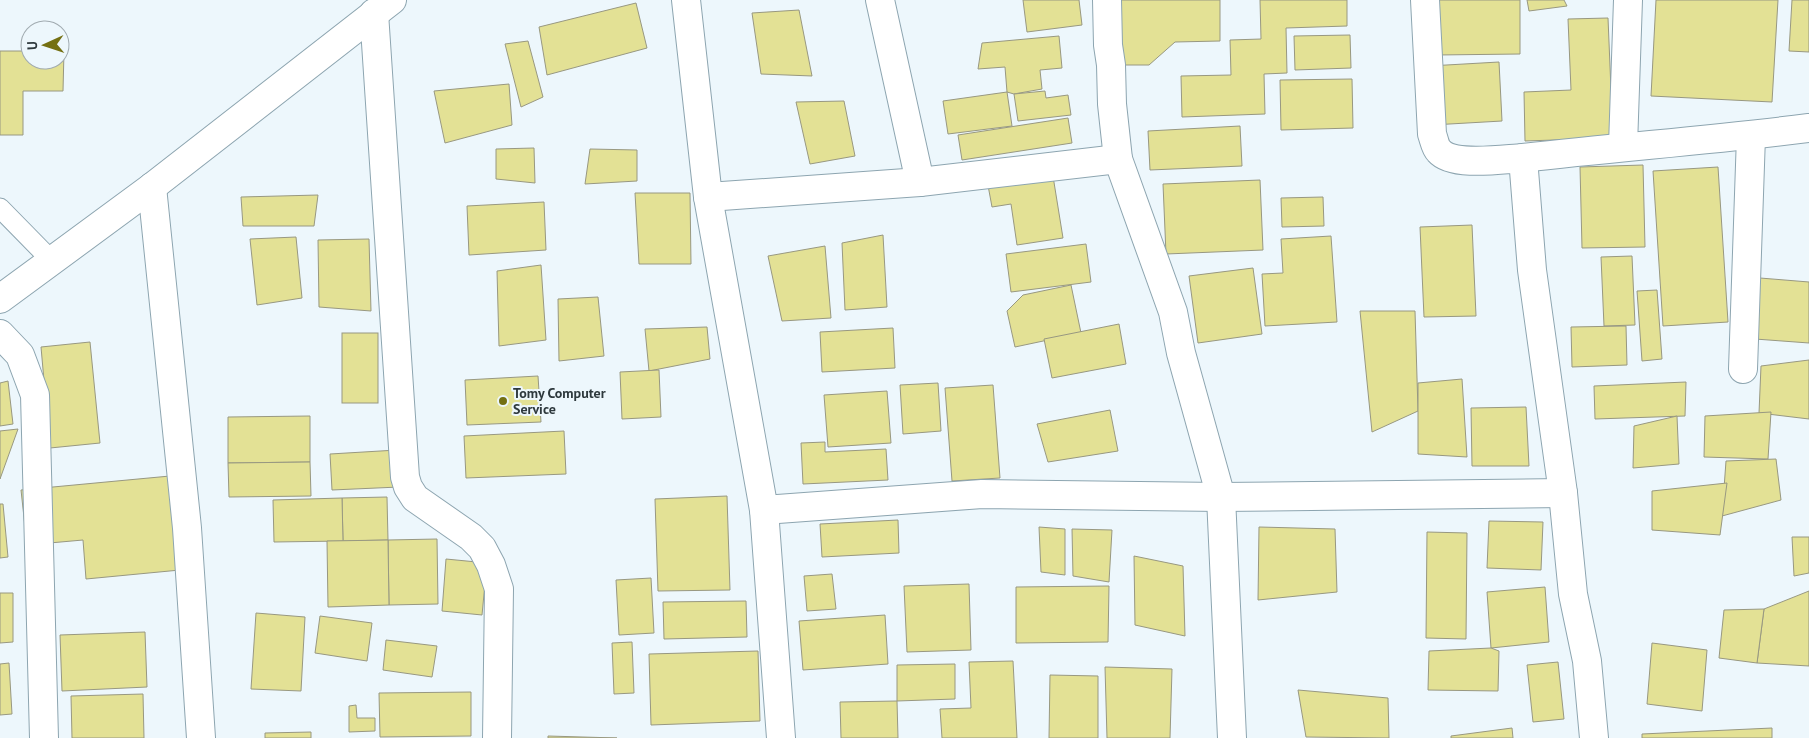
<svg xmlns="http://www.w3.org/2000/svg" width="1809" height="738" viewBox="0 0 1809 738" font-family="'PT Sans',sans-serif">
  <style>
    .building { fill: #e3e195; stroke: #989881 }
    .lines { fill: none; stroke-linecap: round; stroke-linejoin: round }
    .lane-casing { stroke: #8da5b0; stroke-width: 21 }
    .street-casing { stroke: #8da5b0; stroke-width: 30 }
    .secondary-casing { stroke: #8da5b0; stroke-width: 30 }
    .lane { stroke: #fff; stroke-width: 19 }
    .street { stroke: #fff; stroke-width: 28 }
    .secondary { stroke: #fff; stroke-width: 28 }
    .poi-dot { fill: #747012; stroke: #edf7fc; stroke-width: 2 }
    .labels { text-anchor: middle; stroke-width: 4; stroke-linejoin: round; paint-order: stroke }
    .poi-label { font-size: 14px; font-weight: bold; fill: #2e393d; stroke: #edf7fc; text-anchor: start }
  </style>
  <rect width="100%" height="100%" fill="#edf7fc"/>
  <g class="building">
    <polygon points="1023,0 1079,0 1082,25 1027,32"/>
    <polygon points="1111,0 1220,0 1220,41 1175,42 1149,65 1111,65"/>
    <polygon points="1260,0 1347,0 1347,26 1286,28 1287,73 1264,74 1265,114 1182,117 1181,76 1231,75 1230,40 1261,39"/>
    <polygon points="1436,0 1520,0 1520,54 1437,55"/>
    <polygon points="1527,0 1564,0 1567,6 1529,11"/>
    <polygon points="1656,0 1778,0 1772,102 1651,96"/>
    <polygon points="1792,0 1809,0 1809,52 1789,51"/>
    <polygon points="636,3 647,48 547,75 539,27"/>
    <polygon points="799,10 812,76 761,74 752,13"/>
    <polygon points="1608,18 1613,138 1525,141 1524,92 1571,90 1568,19"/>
    <polygon points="1350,35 1351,68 1295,70 1294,36"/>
    <polygon points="1059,36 1062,68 1040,70 1042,89 1014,94 1007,92 1005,67 978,69 982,43"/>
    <polygon points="528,41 543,97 521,107 505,44"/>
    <polygon points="0,51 30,51 30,60 60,60 60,51 64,51 63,91 23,91 23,135 0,135"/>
    <polygon points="1499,62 1502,121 1432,125 1429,66"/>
    <polygon points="1352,79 1353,128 1281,130 1280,80"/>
    <polygon points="509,84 512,125 445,143 434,91"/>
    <polygon points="1045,91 1046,98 1068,95 1071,115 1018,121 1014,94"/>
    <polygon points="1007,92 1012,126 948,134 943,101"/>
    <polygon points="844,101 855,156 810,164 796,102"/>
    <polygon points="1068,118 1072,143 962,160 958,135"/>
    <polygon points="1240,126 1242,166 1150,170 1148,131"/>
    <polygon points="534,148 535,183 496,179 496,149"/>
    <polygon points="590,149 637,150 637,181 585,184"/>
    <polygon points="1643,165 1645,247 1582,248 1580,167"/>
    <polygon points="1718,167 1728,322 1663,326 1653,171"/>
    <polygon points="1052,170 1063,238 1017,245 1011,204 992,207 987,180"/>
    <polygon points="1260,180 1263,250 1166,254 1163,184"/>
    <polygon points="635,193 690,193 691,264 639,264"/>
    <polygon points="318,195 314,226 243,226 241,197"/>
    <polygon points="1323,197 1324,226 1282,227 1281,198"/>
    <polygon points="544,202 546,250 469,255 467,206"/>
    <polygon points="1472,225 1476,316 1424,317 1420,227"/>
    <polygon points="883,235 887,307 845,310 842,243"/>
    <polygon points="1331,236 1337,322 1265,326 1262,274 1283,273 1281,239"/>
    <polygon points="296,237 302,298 257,305 250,239"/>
    <polygon points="369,239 371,311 319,307 318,240"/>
    <polygon points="1086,244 1091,282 1011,292 1006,254"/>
    <polygon points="825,246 831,318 782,321 768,256"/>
    <polygon points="1632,256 1635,325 1604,326 1601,257"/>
    <polygon points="541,265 546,340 499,346 497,271"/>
    <polygon points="1253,268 1262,334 1198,343 1189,276"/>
    <polygon points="1760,278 1809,282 1809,343 1755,339"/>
    <polygon points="1071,285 1081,333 1015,347 1007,311 1023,295"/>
    <polygon points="1657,290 1662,359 1642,361 1637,291"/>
    <polygon points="598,297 604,356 559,361 558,299"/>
    <polygon points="1360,311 1415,311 1418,411 1372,432"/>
    <polygon points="1119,324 1126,364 1052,378 1044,339"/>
    <polygon points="1626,326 1627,365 1572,367 1571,327"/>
    <polygon points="707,327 710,359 649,371 645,329"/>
    <polygon points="893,328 895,368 822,372 820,332"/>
    <rect x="342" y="333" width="36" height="70"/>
    <polygon points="90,342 100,443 50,448 41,347"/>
    <polygon points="1809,360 1809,419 1759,413 1761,366"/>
    <polygon points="659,370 661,417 622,419 620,372"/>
    <polygon points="538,376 541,422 467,425 465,380"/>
    <polygon points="1462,379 1467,457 1418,454 1418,383"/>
    <polygon points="8,381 13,424 0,426 0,383"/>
    <polygon points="1686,382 1685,416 1595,419 1594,386"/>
    <polygon points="938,383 941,431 903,434 900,385"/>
    <polygon points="993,385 1000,478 952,481 945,388"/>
    <polygon points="887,391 891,443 828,447 824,395"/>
    <polygon points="1526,407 1529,466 1472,466 1471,408"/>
    <polygon points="1110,410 1118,451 1048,462 1037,424"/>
    <polygon points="1771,412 1768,459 1704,457 1705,416"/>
    <polygon points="310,416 310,462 228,463 228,417"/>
    <polygon points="1677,416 1679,464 1633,468 1634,426"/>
    <polygon points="18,429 0,479 0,431"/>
    <polygon points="564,431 566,474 466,478 464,436"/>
    <polygon points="825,442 825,452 886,449 888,480 803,484 801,443"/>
    <polygon points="397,450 399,487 332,490 330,454"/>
    <polygon points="1776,459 1781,500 1722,516 1726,461"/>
    <polygon points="310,462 311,496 229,497 228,463"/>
    <polygon points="170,476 180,570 86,579 83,540 27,545 21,490"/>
    <polygon points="1727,483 1720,535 1652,530 1652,491"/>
    <polygon points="727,496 730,590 658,591 655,499"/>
    <polygon points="387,497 388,540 343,541 342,498"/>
    <polygon points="342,498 343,541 274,542 273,500"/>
    <polygon points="0,504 3,504 8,557 0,558"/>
    <polygon points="898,520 899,553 822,557 820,524"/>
    <polygon points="1489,521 1543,522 1541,570 1487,568"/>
    <polygon points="1039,527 1065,529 1065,575 1041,572"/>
    <polygon points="1259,527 1335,529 1337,592 1258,600"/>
    <polygon points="1072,529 1112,530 1109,582 1073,576"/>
    <polygon points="1427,532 1467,533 1466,639 1426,638"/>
    <polygon points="1792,537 1809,537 1809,573 1794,576"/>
    <polygon points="437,539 438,604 389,605 388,540"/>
    <polygon points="388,540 389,605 328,607 327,541"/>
    <polygon points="1134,556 1183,566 1185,636 1135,625"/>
    <polygon points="446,559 487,563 482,615 442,611"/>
    <polygon points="832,574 836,609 807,611 804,576"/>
    <polygon points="651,578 654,633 619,635 616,580"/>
    <polygon points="969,584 971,650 907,652 904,586"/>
    <polygon points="1109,586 1108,642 1016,643 1016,587"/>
    <polygon points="1545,587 1549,642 1491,648 1487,592"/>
    <polygon points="1809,591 1809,666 1757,663 1764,609"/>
    <polygon points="0,593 13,593 13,642 0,643"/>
    <polygon points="746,601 747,637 664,639 663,602"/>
    <polygon points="1764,609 1757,663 1719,658 1724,610"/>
    <polygon points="256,613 305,617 301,691 251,689"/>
    <polygon points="885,615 888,664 803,670 799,621"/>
    <polygon points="320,616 372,623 367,661 315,653"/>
    <polygon points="145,632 147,687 62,691 60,635"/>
    <polygon points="386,640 437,646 432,677 383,670"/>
    <polygon points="632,642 634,693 614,694 612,643"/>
    <polygon points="1652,643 1707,650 1702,711 1647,704"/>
    <polygon points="1491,648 1499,651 1498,691 1428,690 1429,651"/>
    <polygon points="758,651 760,721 651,725 649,654"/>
    <polygon points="1013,661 1017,738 942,738 940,709 971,708 969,662"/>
    <polygon points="1558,662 1564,719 1533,722 1527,665"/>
    <polygon points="9,663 12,714 0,715 0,664"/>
    <polygon points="955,664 955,699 897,701 897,665"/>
    <polygon points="1105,667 1172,669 1170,738 1107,738"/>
    <polygon points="1050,675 1098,676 1098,738 1049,738"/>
    <polygon points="1298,690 1388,698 1389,738 1306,737"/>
    <polygon points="471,692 471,736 380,737 379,693"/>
    <polygon points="143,694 144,738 72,738 71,696"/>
    <polygon points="897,701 898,738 841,738 840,702"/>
    <polygon points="356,705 357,718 375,718 375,731 349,732 349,706"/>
    <polygon points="1512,728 1513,738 1451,738 1451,736"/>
    <polygon points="1772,728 1772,738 1642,738 1642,734"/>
    <polygon points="311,732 311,738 265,738 265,733"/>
    <polygon points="548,736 617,738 548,738"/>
  </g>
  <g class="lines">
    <defs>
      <polyline id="lane" points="0,208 52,261"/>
      <g id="street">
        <polyline points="686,0 708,197 764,510 781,738"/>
        <polyline points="880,0 920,182"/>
        <polyline points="1107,0 1108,45 1111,65 1112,104 1118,159 1173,312 1181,353 1221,497 1232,738"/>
        <path d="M 1425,0 L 1432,134 C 1434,139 1435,147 1439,151 C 1453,167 1503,159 1523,158 L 1532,270 L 1563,493 L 1573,594 L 1587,661 L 1594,738"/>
        <polyline points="374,13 405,477 408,487 415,498 471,537 482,548 491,565 499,589 497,738"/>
        <polyline points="1623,146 1628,0"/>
        <path d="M 1523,158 C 1618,147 1714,140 1809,128"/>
        <polyline points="152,187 187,528 201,738"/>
        <polyline points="708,197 920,182 1118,159"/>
        <polyline points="0,334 20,355 35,395 44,738"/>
        <polyline points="1743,369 1751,136"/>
        <polyline points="764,510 982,494 1221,497 1563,493"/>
      </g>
      <polyline id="secondary" points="0,299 152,187 392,0"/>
    </defs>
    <use href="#lane" class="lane-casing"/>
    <use href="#street" class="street-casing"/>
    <use href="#secondary" class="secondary-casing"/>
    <use href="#lane" class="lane"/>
    <use href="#street" class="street"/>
    <use href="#secondary" class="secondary"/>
  </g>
  <circle class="poi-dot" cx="503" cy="401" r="5"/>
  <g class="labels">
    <g class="poi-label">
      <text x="513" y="398">Tomy Computer<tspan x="513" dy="16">Service</tspan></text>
    </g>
  </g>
  <g transform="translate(45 45) rotate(267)"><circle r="24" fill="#edf7fc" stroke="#a1abb0"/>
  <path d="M0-4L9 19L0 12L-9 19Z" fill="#747012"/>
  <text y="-8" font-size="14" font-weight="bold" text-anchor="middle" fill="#2e393d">U</text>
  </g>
</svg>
